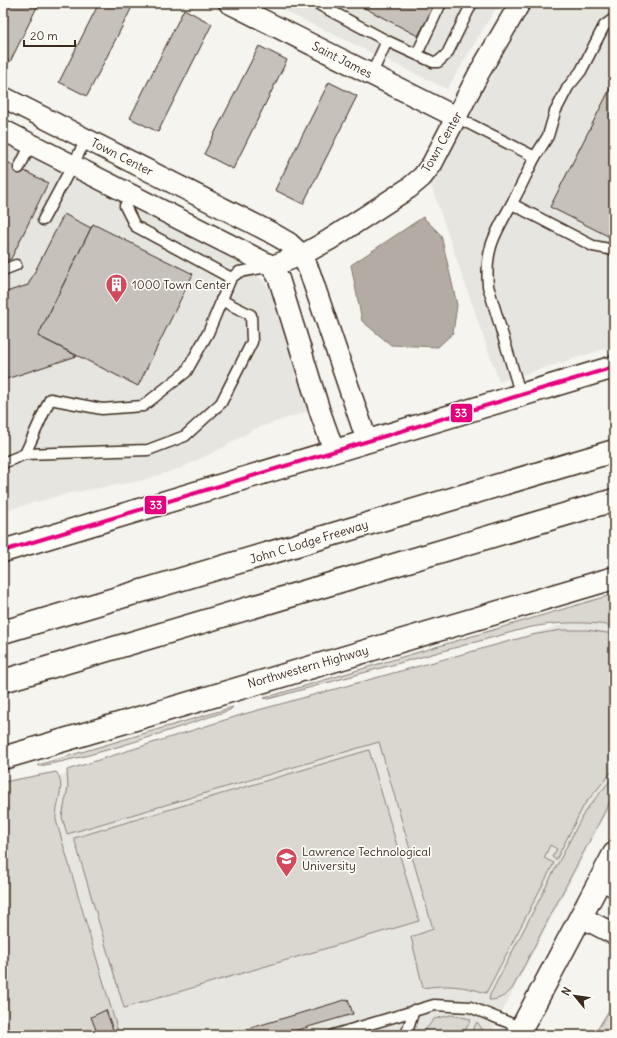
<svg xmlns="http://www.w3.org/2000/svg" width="617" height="1038" viewBox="0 0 617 1038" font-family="Delius,sans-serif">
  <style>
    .built { fill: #e7e5df }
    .green { fill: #dad6d0; stroke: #8a8077 }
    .water { fill: #b4aca4; stroke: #84786e }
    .building { fill: #c7c1bb; stroke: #3b2a1e }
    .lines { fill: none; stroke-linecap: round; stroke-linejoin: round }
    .lane-casing { stroke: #3b2a1e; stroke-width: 13 }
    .street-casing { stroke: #3b2a1e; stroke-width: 23 }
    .secondary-casing { stroke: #3b2a1e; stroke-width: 25 }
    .highway-casing { stroke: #3b2a1e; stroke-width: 25 }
    .lane { stroke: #fdfcf7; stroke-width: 10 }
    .street { stroke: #fdfcf7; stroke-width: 20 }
    .secondary { stroke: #fdfcf7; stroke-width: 22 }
    .highway { stroke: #fdfcf7; stroke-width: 22 }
    .bus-1-casing { stroke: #fdfcf7; stroke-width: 7 }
    .bus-1 { stroke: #e5007d; stroke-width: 4 }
    .labels { text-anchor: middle; stroke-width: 3.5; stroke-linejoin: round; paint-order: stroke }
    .street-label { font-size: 12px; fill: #3b2a1e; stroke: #fdfcf7 }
    .poi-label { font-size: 12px; fill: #3b2a1e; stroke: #fdfcf7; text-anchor: start }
    .line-badge { stroke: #fdfcf7; stroke-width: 1.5 }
    .badge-label { font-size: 11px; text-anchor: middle; font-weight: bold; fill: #fff }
  </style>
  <rect width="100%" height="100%" fill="#f5f4ee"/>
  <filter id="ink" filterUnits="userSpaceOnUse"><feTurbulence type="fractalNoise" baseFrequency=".025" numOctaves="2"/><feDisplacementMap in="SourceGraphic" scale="8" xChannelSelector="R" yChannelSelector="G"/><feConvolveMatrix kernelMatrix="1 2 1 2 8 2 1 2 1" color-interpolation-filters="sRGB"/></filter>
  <g filter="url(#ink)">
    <g class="built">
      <polygon points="268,3 499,3 447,89"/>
      <polygon points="533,3 614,3 614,346 499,382 431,185"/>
      <polygon points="3,142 229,255 249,267 270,289 309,411 254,429 224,447 181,468 140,481 70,493 3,511"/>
      <polygon points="614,609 614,798 490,1035 3,1035 3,793"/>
    </g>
    <g class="green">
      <path d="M 614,594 L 614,626 C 584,621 556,622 527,628 L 268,699 L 264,698 Z"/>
      <path d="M 561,630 L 587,630 L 614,634 L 614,769 L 584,805 L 556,860 L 552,857 L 557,849 L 550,845 L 544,858 L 554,863 L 486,993 C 464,986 446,984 423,988 L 411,937 L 433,929 L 379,742 L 67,834 L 62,817 L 68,787 L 67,770 L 244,714 L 532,635 Z"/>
      <path d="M 233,707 L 230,710 C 167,731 105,754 40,766 L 38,765 Z"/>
      <polygon points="369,750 419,921 124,1008 74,838"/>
      <path d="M 56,772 C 67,783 55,806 56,820 L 119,1035 L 3,1035 L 3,782 Z"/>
      <path d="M 614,776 L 614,794 L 512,989 C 505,996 499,1000 489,1000 L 490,995 L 585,811 Z"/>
      <polygon points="614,1002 614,1035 594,1035"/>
      <polygon points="451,1015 471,1019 463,1035 421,1035 434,1019"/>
      <polygon points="477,1022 483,1030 484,1035 470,1035"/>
      <polygon points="386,1031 392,1035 366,1035 371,1032"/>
    </g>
    <polygon class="water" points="423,217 441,235 457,305 453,333 438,347 391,345 362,321 351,265"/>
    <g class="building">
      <polygon points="4,3 39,3 10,62 3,58"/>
      <polygon points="99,3 134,3 87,96 59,82"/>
      <polygon points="355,3 436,3 418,36"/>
      <polygon points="184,9 212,24 158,132 130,118"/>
      <polygon points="259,46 287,60 233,169 204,154"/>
      <polygon points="614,81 614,239 550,207"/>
      <polygon points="329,82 357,96 303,204 275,190"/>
      <polygon points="3,160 48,183 11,259 3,261"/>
      <polygon points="64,214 91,228 38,336 77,356 3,380 3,293 28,285"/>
      <polygon points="93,224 193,274 138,386 38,336"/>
      <polygon points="348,999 353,1014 280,1035 227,1035"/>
      <polygon points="106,1010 115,1035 98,1035 91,1017"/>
    </g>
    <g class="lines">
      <defs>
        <g id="lane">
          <polyline points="316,3 387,41 371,75"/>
          <polyline points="387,41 433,62 438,62 447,54 472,3"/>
          <polyline points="417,54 441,3"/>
          <path d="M 456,117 L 535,157 C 527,173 520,189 511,205 C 494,236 485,249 488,286 L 521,396"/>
          <polyline points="535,157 548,136 555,112 568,87 581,71 604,26 612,20 614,21"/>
          <polyline points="19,168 31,144"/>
          <polyline points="131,194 125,206 135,226 231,278"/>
          <polyline points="512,204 593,246 614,250"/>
          <polyline points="43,220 86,140"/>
          <polyline points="3,270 16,265"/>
          <polyline points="25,454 148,450 185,436 221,403 252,342 251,315 221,300"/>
          <polyline points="3,463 25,454 50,399 102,409 143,406 186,372 208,333 231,278 239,272 268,267"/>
          <polyline points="599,884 614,892"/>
          <polyline points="333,1035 434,1005 470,1007 522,1028"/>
          <polyline points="406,1035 414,1010"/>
        </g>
        <g id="street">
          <polyline points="229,3 456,117"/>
          <polyline points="3,97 270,232 289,243 302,255 310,273 367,441"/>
          <polyline points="3,130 272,266 279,279 320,412 334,451"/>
          <polyline points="272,266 302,255 329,240 409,188 422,177 432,164 479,73 520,3"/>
          <polyline points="581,917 614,934"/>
        </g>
        <g id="secondary">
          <polyline points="3,551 614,367"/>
          <polyline points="3,758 614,578"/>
          <polyline points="518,1035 614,854"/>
        </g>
        <g id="highway">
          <polyline points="3,632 614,451"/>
          <polyline points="3,681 614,500"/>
        </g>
      </defs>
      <use href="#lane" class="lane-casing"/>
      <use href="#street" class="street-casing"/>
      <use href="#secondary" class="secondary-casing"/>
      <use href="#highway" class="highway-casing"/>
      <use href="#lane" class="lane"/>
      <use href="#street" class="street"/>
      <use href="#secondary" class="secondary"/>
      <use href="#highway" class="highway"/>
      <defs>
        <polyline id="bus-1" points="3,551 614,367"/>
      </defs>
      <use href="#bus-1" class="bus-1-casing"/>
      <use href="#bus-1" class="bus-1"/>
    </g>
  </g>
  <defs>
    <symbol id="building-pin" viewBox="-11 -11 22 30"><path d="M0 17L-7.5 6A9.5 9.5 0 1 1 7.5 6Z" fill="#d1495b" stroke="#fdfcf7"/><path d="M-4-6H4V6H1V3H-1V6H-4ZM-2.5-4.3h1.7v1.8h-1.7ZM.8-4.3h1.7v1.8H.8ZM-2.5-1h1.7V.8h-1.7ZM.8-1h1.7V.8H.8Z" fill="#fff"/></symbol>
    <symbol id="university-pin" viewBox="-11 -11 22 30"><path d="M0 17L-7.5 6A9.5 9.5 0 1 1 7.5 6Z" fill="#d1495b" stroke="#fdfcf7"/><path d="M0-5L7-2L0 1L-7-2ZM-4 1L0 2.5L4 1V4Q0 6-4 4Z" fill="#fff"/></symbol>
  </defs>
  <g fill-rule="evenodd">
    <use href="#building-pin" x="104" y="272" width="25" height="34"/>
    <use href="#university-pin" x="274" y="846" width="25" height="34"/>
  </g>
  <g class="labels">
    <g class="street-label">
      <text transform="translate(342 60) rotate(27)" y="4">Saint James</text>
      <text transform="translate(442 142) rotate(-60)" y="4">Town Center</text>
      <text transform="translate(122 157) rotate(27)" y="4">Town Center</text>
      <text transform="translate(309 542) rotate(-17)" y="4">John C Lodge Freeway</text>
      <text transform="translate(308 667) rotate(-16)" y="4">Northwestern Highway</text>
    </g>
    <g class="poi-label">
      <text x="132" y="289">1000 Town Center</text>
      <text x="302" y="856">Lawrence Technological<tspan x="302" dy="14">University</tspan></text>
    </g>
  </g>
  <g class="line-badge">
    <rect x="450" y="403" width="23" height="20" rx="4" fill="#e5007d"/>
    <rect x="144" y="495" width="23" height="20" rx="4" fill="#e5007d"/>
  </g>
  <g class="badge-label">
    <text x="461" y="417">33</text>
    <text x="156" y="509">33</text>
  </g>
  <rect width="617" height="1038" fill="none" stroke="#fdfcf7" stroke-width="16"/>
  <rect x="8" y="8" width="601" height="1022" fill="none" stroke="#3b2a1e" stroke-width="1.5" filter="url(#ink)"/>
  <g transform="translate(575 996) rotate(299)" stroke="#fdfcf7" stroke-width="3" paint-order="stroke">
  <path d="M0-3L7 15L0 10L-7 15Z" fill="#3b2a1e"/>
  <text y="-6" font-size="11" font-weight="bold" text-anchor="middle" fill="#3b2a1e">N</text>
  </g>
  <path d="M24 40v6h51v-6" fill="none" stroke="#3b2a1e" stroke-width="2"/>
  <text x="30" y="40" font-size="12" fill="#3b2a1e" stroke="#fdfcf7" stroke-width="3" paint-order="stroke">20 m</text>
</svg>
